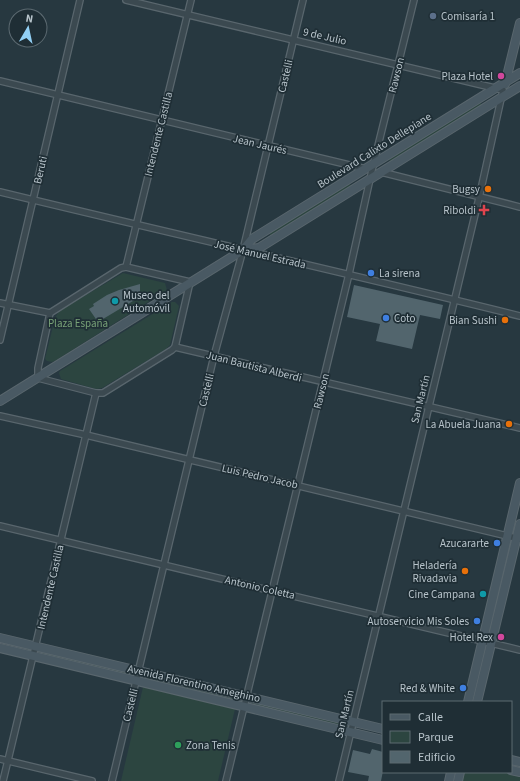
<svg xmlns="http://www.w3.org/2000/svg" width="520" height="781" viewBox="0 0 520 781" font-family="'Source Sans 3',sans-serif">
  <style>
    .green { fill: #2c4540 }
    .building { fill: #52656d }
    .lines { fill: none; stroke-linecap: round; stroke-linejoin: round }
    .minor-casing { stroke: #59666d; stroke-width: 8 }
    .secondary-casing { stroke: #59666d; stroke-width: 10 }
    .minor { stroke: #3b4950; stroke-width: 5.5 }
    .secondary { stroke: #495963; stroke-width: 8 }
    .service-dot { fill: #5c6f8a; stroke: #1f2e35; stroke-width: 1.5 }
    .hotel-dot { fill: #d1479c; stroke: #1f2e35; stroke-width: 1.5 }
    .food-dot { fill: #e8710a; stroke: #1f2e35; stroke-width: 1.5 }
    .health-dot { fill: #e0444e; stroke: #1f2e35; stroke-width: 1.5 }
    .shop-dot { fill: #3f7fe0; stroke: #1f2e35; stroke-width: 1.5 }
    .culture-dot { fill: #0f9aa8; stroke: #1f2e35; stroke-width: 1.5 }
    .leisure-dot { fill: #2e9e5b; stroke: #1f2e35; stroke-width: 1.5 }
    .labels { text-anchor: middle; stroke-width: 3.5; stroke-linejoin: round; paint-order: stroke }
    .poi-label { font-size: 11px; fill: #b7c3ca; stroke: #1f2e35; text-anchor: end }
    .street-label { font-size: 11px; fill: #b7c3ca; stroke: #1f2e35 }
    .park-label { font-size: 11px; fill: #77a076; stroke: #1f2e35 }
  </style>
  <rect width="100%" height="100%" fill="#273840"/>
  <g class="green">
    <polygon points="480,102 483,106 391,163 388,158"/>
    <polygon points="349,183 352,187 271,237 269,232"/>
    <polygon points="123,273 165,283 167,290 55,361 52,362 47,361 45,359 55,318 59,311"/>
    <polygon points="172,302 175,302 179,306 170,345 166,349 102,388 96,389 61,379 59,373 60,371"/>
    <polygon points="42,652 132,673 132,675 131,676 42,654"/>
    <polygon points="148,677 238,698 238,700 237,701 148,679"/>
    <polygon points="143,687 235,709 218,781 121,781"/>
    <polygon points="253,702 341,723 343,725 342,726 252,705"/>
    <polygon points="463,772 508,772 520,775 520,781 461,781"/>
  </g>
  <g class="building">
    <polygon points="140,284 140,294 135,294 138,298 98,322 89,309 94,306 93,304 107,295 119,290"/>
    <polygon points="354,285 443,305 440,319 420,315 412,349 376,341 380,324 347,317"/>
    <polygon points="372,749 383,752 383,771 381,781 368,781 369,776 348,772 353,750 370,754"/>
  </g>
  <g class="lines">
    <defs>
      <g id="minor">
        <polyline points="126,0 503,90 479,198 339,781"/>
        <polyline points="0,81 366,169"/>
        <polyline points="381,172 520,207"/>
        <path d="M 0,192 C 173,234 347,273 520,316"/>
        <polygon points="126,267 190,282 175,347 172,350 103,393 96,393 38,378 38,368 50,313 121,268"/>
        <polyline points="126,267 191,0"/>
        <polyline points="0,303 50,313"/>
        <polyline points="0,340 80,0"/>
        <polyline points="175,347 520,428"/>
        <polyline points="0,416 86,435 520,539"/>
        <polyline points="0,526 520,650"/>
        <polyline points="0,759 92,781"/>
        <polyline points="3,781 96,393"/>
        <polyline points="112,781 214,356 243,250 303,0"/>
        <polyline points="226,781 349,274 372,170 414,0"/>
      </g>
      <g id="secondary">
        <polyline points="505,84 520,23"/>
        <polyline points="243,250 259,248 520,86"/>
        <polyline points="0,401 243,250 252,239 520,73"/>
        <polyline points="0,638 383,729"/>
        <polyline points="0,648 383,740"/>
        <polyline points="468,702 520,483"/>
        <polyline points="477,702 520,524"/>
        <polyline points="511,760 520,762"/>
        <polyline points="511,770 520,772"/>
        <polyline points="449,781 451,772"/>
        <polyline points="458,781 460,772"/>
      </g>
    </defs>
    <use href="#minor" class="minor-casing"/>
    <use href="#secondary" class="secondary-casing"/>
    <use href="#minor" class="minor"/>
    <use href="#secondary" class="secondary"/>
  </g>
  <circle class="service-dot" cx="433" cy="16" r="4"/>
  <g class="hotel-dot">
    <circle cx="501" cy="76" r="4"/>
    <circle cx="501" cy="637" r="4"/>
  </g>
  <g class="food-dot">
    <circle cx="488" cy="189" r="4"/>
    <circle cx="505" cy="320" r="4"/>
    <circle cx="509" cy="424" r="4"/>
    <circle cx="465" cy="571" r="4"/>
  </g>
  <path class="health-dot" d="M482 204h4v4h4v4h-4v4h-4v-4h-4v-4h4z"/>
  <g class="shop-dot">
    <circle cx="371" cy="273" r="4"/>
    <circle cx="386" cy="318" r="4"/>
    <circle cx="497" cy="543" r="4"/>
    <circle cx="477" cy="621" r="4"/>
    <circle cx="463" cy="688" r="4"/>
  </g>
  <g class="culture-dot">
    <circle cx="115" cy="301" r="4"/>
    <circle cx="483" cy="594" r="4"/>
  </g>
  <circle class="leisure-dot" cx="178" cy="745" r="4"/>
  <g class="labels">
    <g class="poi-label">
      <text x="441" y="20" text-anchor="start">Comisaría 1</text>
      <text x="493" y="80">Plaza Hotel</text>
      <text x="480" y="193">Bugsy</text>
      <text x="476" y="214">Riboldi</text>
      <text x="379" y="277" text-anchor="start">La sirena</text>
      <text x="123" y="299" text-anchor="start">Museo del<tspan x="123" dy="13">Automóvil</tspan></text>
      <text x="394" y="322" text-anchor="start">Coto</text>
      <text x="497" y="324">Bian Sushi</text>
      <text x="501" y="428">La Abuela Juana</text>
      <text x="489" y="547">Azucararte</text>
      <text x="457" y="569">Heladería<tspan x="457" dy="13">Rivadavia</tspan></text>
      <text x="475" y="598">Cine Campana</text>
      <text x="469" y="625">Autoservicio Mis Soles</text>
      <text x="493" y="641">Hotel Rex</text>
      <text x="455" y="692">Red &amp; White</text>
      <text x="186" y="749" text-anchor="start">Zona Tenis</text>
    </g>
    <g class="street-label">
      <text transform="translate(325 36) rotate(13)" y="4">9 de Julio</text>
      <text transform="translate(396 75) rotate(-76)" y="4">Rawson</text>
      <text transform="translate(285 76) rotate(-77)" y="4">Castelli</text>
      <text transform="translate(158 134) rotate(-76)" y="4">Intendente Castilla</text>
      <text transform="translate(260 144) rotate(13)" y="4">Jean Jaurés</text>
      <text transform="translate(374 150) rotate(-32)" y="4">Boulevard Calixto Dellepiane</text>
      <text transform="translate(40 170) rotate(-77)" y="4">Beruti</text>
      <text transform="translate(260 254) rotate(13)" y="4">José Manuel Estrada</text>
      <text transform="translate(254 366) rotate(14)" y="4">Juan Bautista Alberdi</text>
      <text transform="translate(206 390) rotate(-76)" y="4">Castelli</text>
      <text transform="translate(321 391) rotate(-76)" y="4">Rawson</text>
      <text transform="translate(420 399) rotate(-76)" y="4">San Martín</text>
      <text transform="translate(260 476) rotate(13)" y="4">Luis Pedro Jacob</text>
      <text transform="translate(50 587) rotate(-77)" y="4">Intendente Castilla</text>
      <text transform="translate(260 587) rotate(13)" y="4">Antonio Coletta</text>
      <text transform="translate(194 683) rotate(13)" y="4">Avenida Florentino Ameghino</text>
      <text transform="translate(130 705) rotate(-76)" y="4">Castelli</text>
      <text transform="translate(344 714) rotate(-76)" y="4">San Martín</text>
    </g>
    <g class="park-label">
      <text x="78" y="327">Plaza España</text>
    </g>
  </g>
  <rect x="382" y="701" width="130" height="72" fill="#1f2e35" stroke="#5c6a71"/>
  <rect x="390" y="714" width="20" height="6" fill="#495963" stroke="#5c6a71"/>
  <text x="418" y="721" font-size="12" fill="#b7c3ca">Calle</text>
  <rect x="390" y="731" width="20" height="12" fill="#2c4540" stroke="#5c6a71"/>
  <text x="418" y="741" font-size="12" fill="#b7c3ca">Parque</text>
  <rect x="390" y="751" width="20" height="12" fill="#52656d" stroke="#5c6a71"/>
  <text x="418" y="761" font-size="12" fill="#b7c3ca">Edificio</text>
  <g transform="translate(28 28) rotate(9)"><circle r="19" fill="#1f2e35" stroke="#5c6a71"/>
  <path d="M0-3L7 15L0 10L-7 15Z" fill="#92d0f5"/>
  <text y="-6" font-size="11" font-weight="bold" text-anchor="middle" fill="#b7c3ca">N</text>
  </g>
</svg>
